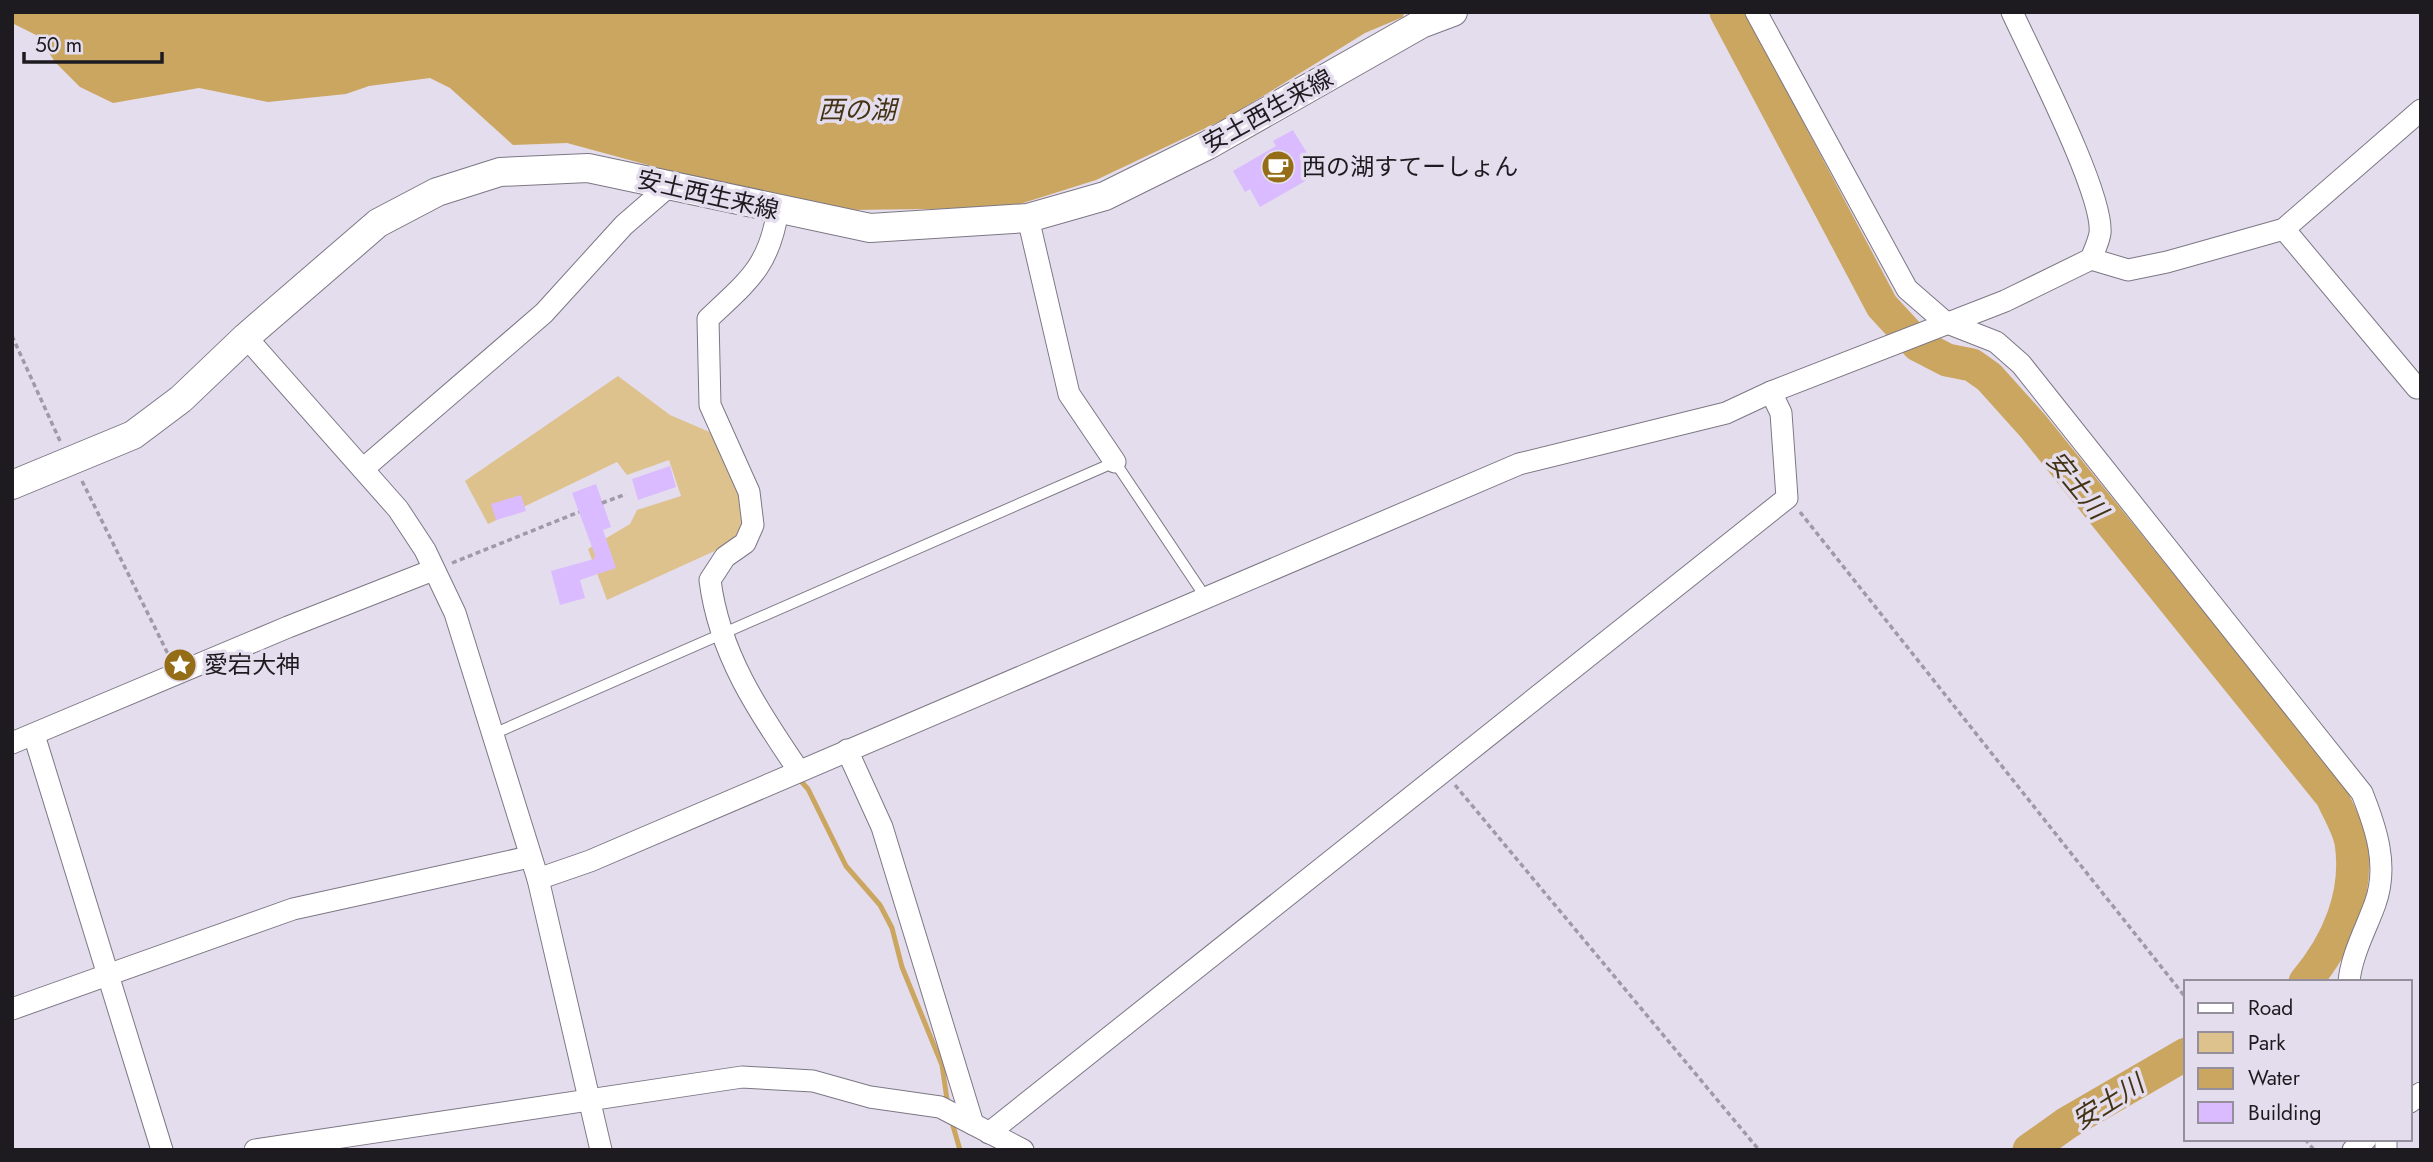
<svg xmlns="http://www.w3.org/2000/svg" width="2433" height="1162" viewBox="0 0 2433 1162" font-family="Jost,'Noto Sans JP',sans-serif">
  <style>
    .green { fill: #dec28e }
    .water { fill: #cba660 }
    .lines { fill: none; stroke-linecap: round; stroke-linejoin: round }
    .stream { stroke: #cba660; stroke-width: 5 }
    .river { stroke: #cba660; stroke-width: 33 }
    .building { fill: #dabbff }
    .service-casing { stroke: #7d7785; stroke-width: 12 }
    .minor-casing { stroke: #7d7785; stroke-width: 23 }
    .secondary-casing { stroke: #7d7785; stroke-width: 30 }
    .path { stroke: #9f9aa6; stroke-width: 3.5; stroke-dasharray: 5 3.5; stroke-linecap: butt }
    .service { stroke: #fff; stroke-width: 10 }
    .minor { stroke: #fff; stroke-width: 21 }
    .secondary { stroke: #fff; stroke-width: 28 }
    .labels { text-anchor: middle; stroke-width: 7; stroke-linejoin: round; paint-order: stroke }
    .street-label { font-size: 24px; fill: #1d1b20; stroke: #e4dded }
    .poi-label { font-size: 24px; fill: #1d1b20; stroke: #e4dded; text-anchor: start }
    .water-label { font-size: 26px; font-style: italic; fill: #443415; stroke: #e4dded }
  </style>
  <rect width="100%" height="100%" fill="#e4dded"/>
  <polygon class="green" points="618,376 670,415 719,436 744,491 747,522 730,544 607,600 588,549 630,524 637,510 681,496 669,460 627,475 617,462 488,524 465,481"/>
  <polygon class="water" points="12,12 1404,12 1403,17 1365,33 1229,117 1096,180 1007,208 848,210 729,187 567,143 513,145 450,88 430,78 369,86 346,94 268,102 199,88 113,103 80,87 55,62 38,36 12,23"/>
  <g class="lines">
    <g class="stream">
      <polyline points="799,779 808,789 846,866 880,905 892,928 902,967 942,1065 948,1106"/>
      <polyline points="951,1119 960,1150"/>
    </g>
    <g class="river">
      <path d="M 1726,12 L 1882,306 L 1918,345 L 1947,360 L 1972,365 L 1989,377 L 2033,426 L 2332,797 C 2338,811 2348,827 2351,842 C 2359,894 2338,943 2305,982"/>
      <polyline points="2029,1150 2067,1123 2186,1054"/>
    </g>
  </g>
  <g class="building">
    <polygon points="1293,130 1319,173 1260,207 1250,189 1245,192 1233,171 1276,146 1273,141"/>
    <polygon points="670,466 676,487 638,500 632,479"/>
    <polygon points="596,484 611,527 603,530 616,568 580,580 585,598 560,605 551,571 594,559 595,555 572,493"/>
    <polygon points="521,495 526,511 496,520 491,504"/>
  </g>
  <g class="lines">
    <defs>
      <polyline id="service" points="491,735 1115,462 1206,598"/>
      <g id="minor">
        <path d="M 1756,12 L 1907,289 L 1945,322 L 1996,342 L 2021,364 L 2362,793 C 2376,828 2389,866 2375,904 C 2366,929 2351,956 2349,982"/>
        <path d="M 2012,12 C 2031,54 2104,194 2100,233 C 2099,241 2094,251 2091,259"/>
        <path d="M 778,210 C 769,267 748,281 708,319 L 710,405 L 749,492 L 753,525 L 745,543 L 725,557 L 710,580 C 719,653 758,711 799,771"/>
        <polyline points="1028,218 1069,394 1115,462"/>
        <polyline points="2284,229 2417,388 2421,385"/>
        <polyline points="246,337 398,509 425,550 455,613 538,879 601,1150"/>
        <polyline points="363,469 544,313 624,225 669,186"/>
        <polyline points="34,735 162,1150"/>
        <polyline points="12,743 288,627 433,570"/>
        <polyline points="847,750 882,827 973,1124"/>
        <polyline points="538,879 590,861 1519,464 1726,413 1771,392 2005,301 2091,259 2128,270 2167,262 2284,229 2421,110"/>
        <polyline points="12,1009 293,909 529,857"/>
        <polyline points="2410,1102 2421,1093"/>
        <polyline points="989,1133 1787,498 1781,413 1771,392"/>
        <polyline points="2386,1139 2386,1150"/>
        <polyline points="255,1150 742,1077 813,1081 870,1097 940,1107 1023,1150"/>
        <polyline points="2353,1150 2366,1139"/>
      </g>
      <polyline id="secondary" points="12,485 133,435 181,399 246,337 378,223 437,192 500,172 588,168 870,228 1028,218 1105,196 1208,145 1421,24 1453,12"/>
    </defs>
    <use href="#service" class="service-casing"/>
    <use href="#minor" class="minor-casing"/>
    <use href="#secondary" class="secondary-casing"/>
    <g class="path">
      <polyline points="12,336 60,441"/>
      <polyline points="82,481 169,656"/>
      <polyline points="602,503 626,494"/>
      <polyline points="1800,512 2186,998"/>
      <polyline points="452,563 579,512"/>
      <polyline points="1455,785 1759,1150"/>
      <polyline points="2305,1139 2314,1150"/>
    </g>
    <use href="#service" class="service"/>
    <use href="#minor" class="minor"/>
    <use href="#secondary" class="secondary"/>
  </g>
  <defs>
    <symbol id="cafe-disc" viewBox="-11 -11 22 22"><circle r="9.5" fill="#946d16" stroke="#e4dded"/><path d="M-5.5-4.5H6V0H3Q3 3.5 0 3.5H-2.5Q-5.5 3.5-5.5 0ZM3-3.2v2h1.7v-2ZM-6 4.5H4V6H-6Z" fill="#fff"/></symbol>
    <symbol id="sight-disc" viewBox="-11 -11 22 22"><circle r="9.5" fill="#946d16" stroke="#e4dded"/><path d="M0-6L1.8-2.2L6-1.7L2.9 1.2L3.7 5.4L0 3.3L-3.7 5.4L-2.9 1.2L-6-1.7L-1.8-2.2Z" fill="#fff"/></symbol>
  </defs>
  <g fill-rule="evenodd">
    <use href="#cafe-disc" x="1259" y="148" width="38" height="38"/>
    <use href="#sight-disc" x="161" y="646" width="38" height="38"/>
  </g>
  <g class="labels">
    <g class="street-label">
      <text transform="translate(1268 111) rotate(-29)" y="8">安土西生来線</text>
      <text transform="translate(708 195) rotate(13)" y="8">安土西生来線</text>
    </g>
    <g class="poi-label">
      <text x="1302" y="175">西の湖すてーしょん</text>
      <text x="204" y="673">愛宕大神</text>
    </g>
    <g class="water-label">
      <text x="857" y="119">西の湖</text>
      <text transform="translate(2077 485) rotate(51)" y="9">安土川</text>
      <text transform="translate(2108 1102) rotate(-32)" y="9">安土川</text>
    </g>
  </g>
  <rect width="2433" height="1162" fill="none" stroke="#1d1b20" stroke-width="28"/>
  <rect x="2184" y="980" width="228" height="161" fill="#e4dded" stroke="#948f9b" stroke-width="2"/>
  <rect x="2198" y="1003" width="35" height="10" fill="#ffffff" stroke="#948f9b" stroke-width="2"/>
  <text x="2248" y="1015" font-size="21" fill="#1d1b20">Road</text>
  <rect x="2198" y="1032" width="35" height="21" fill="#dec28e" stroke="#948f9b" stroke-width="2"/>
  <text x="2248" y="1050" font-size="21" fill="#1d1b20">Park</text>
  <rect x="2198" y="1068" width="35" height="21" fill="#cba660" stroke="#948f9b" stroke-width="2"/>
  <text x="2248" y="1085" font-size="21" fill="#1d1b20">Water</text>
  <rect x="2198" y="1102" width="35" height="21" fill="#dabbff" stroke="#948f9b" stroke-width="2"/>
  <text x="2248" y="1120" font-size="21" fill="#1d1b20">Building</text>
  <path d="M24 52v10h138v-10" fill="none" stroke="#1d1b20" stroke-width="3.5"/>
  <text x="35" y="52" font-size="21" fill="#1d1b20" stroke="#e4dded" stroke-width="5" paint-order="stroke">50 m</text>
</svg>
